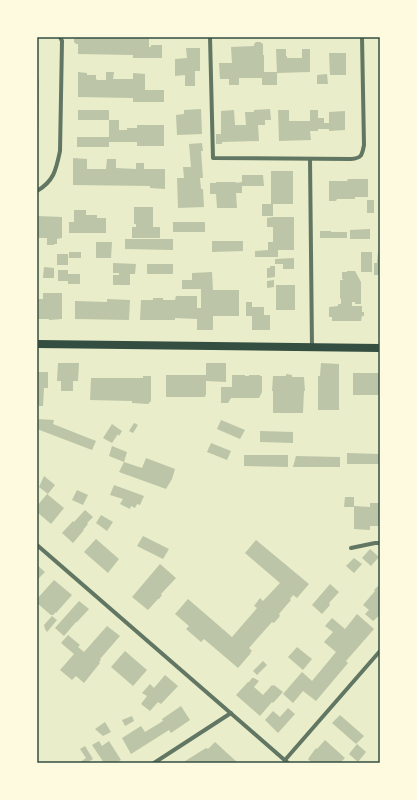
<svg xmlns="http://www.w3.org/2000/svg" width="417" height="800" viewBox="0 0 417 800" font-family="'Roboto Condensed',sans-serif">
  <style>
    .building { fill: #bcc5a7 }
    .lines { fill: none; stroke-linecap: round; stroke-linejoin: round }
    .minor { stroke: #617663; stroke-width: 4 }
    .secondary { stroke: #344e41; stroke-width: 8 }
    .neatline { fill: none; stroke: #344e41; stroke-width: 1.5 }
  </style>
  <rect width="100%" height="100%" fill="#e9edc9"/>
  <g class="building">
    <polygon points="76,37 106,38 106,37 149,37 149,47 151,47 151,45 162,45 162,58 133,58 133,55 78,54 78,44 76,44 74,42 74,38"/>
    <polygon points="256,42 260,42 263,44 263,55 264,55 264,72 277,72 277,85 262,85 262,78 239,78 239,85 229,85 229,79 220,79 219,63 232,63 231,47 254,46 254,44"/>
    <polygon points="186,48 200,48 200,71 195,71 195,86 185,86 185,75 175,76 175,59 187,58"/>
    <polygon points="276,49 286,49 286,56 287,56 287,58 302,58 302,49 310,49 310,72 277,73"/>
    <polygon points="329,53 346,53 346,75 330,75"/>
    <polygon points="78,72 87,73 87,75 96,75 96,79 97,80 106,80 106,72 114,72 113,79 133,79 133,73 145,74 145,90 164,90 164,102 133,102 133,98 78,97"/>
    <polygon points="327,74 328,84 317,84 317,75"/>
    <polygon points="37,79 39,79 38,138 37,138"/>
    <polygon points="201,109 202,134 177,135 176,115 184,114 184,110"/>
    <polygon points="270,109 271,120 265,120 265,125 258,125 259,141 222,142 222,144 216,144 216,134 221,134 221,111 234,110 235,125 246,125 245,112 254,112 254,110"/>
    <rect x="78" y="110" width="31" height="10"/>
    <polygon points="278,110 289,110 289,121 310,121 310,110 318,110 318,118 324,118 324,123 329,123 329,112 345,111 345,130 329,131 329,129 318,129 318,131 310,131 311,140 279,141"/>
    <polygon points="109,120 119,120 119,130 127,130 127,128 137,128 137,125 164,125 164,146 137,146 137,142 109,142 109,147 77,147 77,137 109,137"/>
    <polygon points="202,143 203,151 201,151 203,178 200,178 201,189 203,189 204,207 178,208 177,178 184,178 183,167 191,167 189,144"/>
    <polygon points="73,158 87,159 87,169 106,169 107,159 116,159 116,168 136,169 136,163 144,163 144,169 165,169 165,189 150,188 150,186 73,185"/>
    <polygon points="271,171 293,171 293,204 273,204 273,216 262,216 262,204 271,204"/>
    <polygon points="242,175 263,175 264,186 242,186 242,193 236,193 237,208 217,208 216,194 210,194 210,183 216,183 216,182 236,182 236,183 242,182"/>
    <polygon points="348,179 368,179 368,197 355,197 355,199 337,199 336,201 329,201 329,181 347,181"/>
    <rect x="367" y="200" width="7" height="13"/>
    <polygon points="134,207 153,207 153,227 160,227 160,238 132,238 132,227 136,227 136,224 134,224"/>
    <polygon points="74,210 86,210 86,215 97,215 97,218 106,218 106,233 69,233 69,222 74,222"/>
    <polygon points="37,216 62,217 62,238 57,239 57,244 54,244 54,245 47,245 47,238 37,238"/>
    <polygon points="273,217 294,217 294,250 278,250 278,257 255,257 255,251 268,250 268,242 273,242 273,227 267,227 267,218"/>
    <rect x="173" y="222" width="32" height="10"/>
    <polygon points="370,229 370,239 350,239 350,230"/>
    <polygon points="320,231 331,231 331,232 347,232 347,238 320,238"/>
    <polygon points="125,239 173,239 173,250 125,249"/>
    <polygon points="212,241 243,241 243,251 212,252"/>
    <polygon points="96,242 112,242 111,258 96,258"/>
    <rect x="69" y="252" width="12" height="6"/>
    <rect x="361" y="252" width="11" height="20"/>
    <polygon points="378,252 379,252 379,254 380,254 380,275 374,275 374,263 377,263"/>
    <rect x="57" y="254" width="11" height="11"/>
    <polygon points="294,258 294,269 283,269 283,264 275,264 275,259"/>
    <polygon points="113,263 136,264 135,274 130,274 130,285 113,285 113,275 119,275 119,273 113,273"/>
    <rect x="147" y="264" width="26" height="10"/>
    <polygon points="270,266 275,266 275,277 267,278 267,268 270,268"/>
    <polygon points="44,267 54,268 54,278 43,278"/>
    <polygon points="58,270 68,270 68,274 80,274 80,284 68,284 68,281 58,281"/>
    <polygon points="347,271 355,271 361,282 361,304 355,304 355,302 352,302 352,306 362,306 362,312 364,312 364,316 362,316 361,321 332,321 332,317 329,317 329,307 338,306 338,304 341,304 341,299 340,298 340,280 343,280 343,279 342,279 342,272 347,272"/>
    <polygon points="212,272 213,290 239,290 239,316 213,316 213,330 197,330 197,319 175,318 175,320 140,320 141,300 153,300 153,298 163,298 163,300 175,300 176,296 197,296 197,308 201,308 201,289 182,289 182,280 192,280 192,273"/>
    <polygon points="274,280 274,287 267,288 267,281"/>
    <rect x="276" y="285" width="19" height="25"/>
    <polygon points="43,293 62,293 62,319 49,320 49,319 37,319 37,299 43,299"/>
    <polygon points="107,299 130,300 129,320 75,319 75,301 107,302"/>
    <polygon points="246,302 252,302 252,307 264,307 264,315 270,315 270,330 252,330 252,316 246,316"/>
    <polygon points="58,363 79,363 78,381 73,381 73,391 61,391 61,381 57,381"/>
    <polygon points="206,363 226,363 226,382 206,381 206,394 205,397 166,397 166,375 206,375"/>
    <polygon points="321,363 339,364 339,410 318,410 318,376 320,376"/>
    <polygon points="37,372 48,372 48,388 44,388 43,406 37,406"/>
    <rect x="353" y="373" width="27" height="22"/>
    <polygon points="286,374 292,375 292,377 304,377 305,391 304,391 303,413 273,413 273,391 272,391 273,376 286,376"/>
    <polygon points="232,375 245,375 245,376 249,376 249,375 260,375 260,376 262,376 262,392 259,398 231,398 228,403 221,403 221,387 232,387"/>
    <polygon points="143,376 151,376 151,401 148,404 132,403 132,401 90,400 91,378 143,378"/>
    <polygon points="37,419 54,420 53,424 96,441 92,450 37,429"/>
    <polygon points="221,420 245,430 240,439 217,429"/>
    <polygon points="134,423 138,425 133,433 129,431"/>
    <polygon points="112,424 122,431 119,436 118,434 112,443 103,438"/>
    <polygon points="260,431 293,432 293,443 260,442"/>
    <polygon points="211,443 231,451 227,460 207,452"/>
    <polygon points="112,446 127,452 124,462 109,456"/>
    <polygon points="347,453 380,454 380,464 347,464"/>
    <polygon points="244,455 288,455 288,467 244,466"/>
    <polygon points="296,456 340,457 340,467 293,467"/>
    <polygon points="146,458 175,469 172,479 166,489 119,472 124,462 142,468"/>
    <polygon points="44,476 55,485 48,494 39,487"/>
    <polygon points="114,485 144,496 140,505 137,504 135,508 131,506 130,509 120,504 123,499 110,495"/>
    <polygon points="77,490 88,495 83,505 72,500"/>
    <polygon points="47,494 64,508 51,524 37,512 37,506"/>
    <polygon points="345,497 354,497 354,507 344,507"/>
    <polygon points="370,503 380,503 380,526 370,526 370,530 354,529 354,506 370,507"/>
    <polygon points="85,510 93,517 87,523 88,524 83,530 84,530 73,543 62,533 73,521 74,522"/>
    <polygon points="101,515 113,522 107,531 96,523"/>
    <polygon points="143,536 169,549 163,559 137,546"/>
    <polygon points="96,539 119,559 108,573 84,552"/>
    <polygon points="256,540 309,584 297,598 293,595 290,599 291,600 279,614 280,616 274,623 272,622 249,648 252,651 250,653 251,653 238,668 204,639 201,642 186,629 189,626 175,614 188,599 232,637 257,608 254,606 260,598 263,601 280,583 245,553"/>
    <polygon points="370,549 379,557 371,566 362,558"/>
    <polygon points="354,558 362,564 354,573 346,566"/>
    <polygon points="160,564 176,578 161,594 162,595 159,599 158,599 148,610 132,597"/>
    <polygon points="37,565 45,572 37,580"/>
    <polygon points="54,580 72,595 56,613 56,612 53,615 51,615 37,603 37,599"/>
    <polygon points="330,584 339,592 329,603 330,605 322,614 312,605"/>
    <polygon points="380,584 380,615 373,621 365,614 369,610 363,605 375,591 374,590"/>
    <polygon points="79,601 89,609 77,622 76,622 64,636 55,628"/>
    <polygon points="357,614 374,629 346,661 348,663 316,701 303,691 293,703 283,694 302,672 312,681 336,652 324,642 333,632 325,626 332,618 345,629"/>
    <polygon points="52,616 57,620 47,632 45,629 44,625"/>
    <polygon points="107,626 120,636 100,659 101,660 99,662 100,663 84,683 76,676 72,680 60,670 74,654 61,643 68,635 80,645 78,647 84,652"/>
    <polygon points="297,647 312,659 303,670 288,657"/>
    <polygon points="125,651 147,670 133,686 111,667"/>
    <polygon points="263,661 267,665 257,675 253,671"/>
    <polygon points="165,675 178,686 161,704 158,702 150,711 141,704 147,696 142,693 150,684 154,688"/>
    <polygon points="252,678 254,678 259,681 254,687 263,695 272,685 273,686 274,685 283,692 273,703 272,702 260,716 236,695 248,682 249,682"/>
    <polygon points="181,706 190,720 171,733 169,730 131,754 122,738 141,726 145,732 163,721 162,719"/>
    <polygon points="288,708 295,714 278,733 265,720 273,711 280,717"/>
    <polygon points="340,715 364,736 356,744 332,723"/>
    <polygon points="132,716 134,721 125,726 122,720"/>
    <polygon points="105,722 111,732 103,736 95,729"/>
    <polygon points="325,740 345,758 340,763 312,763 308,759 316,748 317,749"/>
    <polygon points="99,741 102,746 109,741 121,760 116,763 104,763 92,745"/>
    <polygon points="215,742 238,763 182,763 206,748 208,749"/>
    <polygon points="357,744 366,752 358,762 349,754"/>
    <polygon points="85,746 93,759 88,762 89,763 79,763 86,758 80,749"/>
  </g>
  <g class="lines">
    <g class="minor">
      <path d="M 210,37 L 213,158 L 351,159 C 362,158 362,155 364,145 L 362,37"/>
      <polyline points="310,159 312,347"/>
      <path d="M 37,191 C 54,181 56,170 60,151 L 62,41 L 60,37"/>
      <polyline points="37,545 288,763"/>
      <polyline points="351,548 375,543 380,543"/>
      <polyline points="285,760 380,651"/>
      <polyline points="154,763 231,713"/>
    </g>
    <polyline class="secondary" points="37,344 380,348"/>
  </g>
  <rect width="417" height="800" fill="none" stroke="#fefae0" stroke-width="76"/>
  <rect x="38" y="38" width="341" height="724" class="neatline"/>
</svg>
